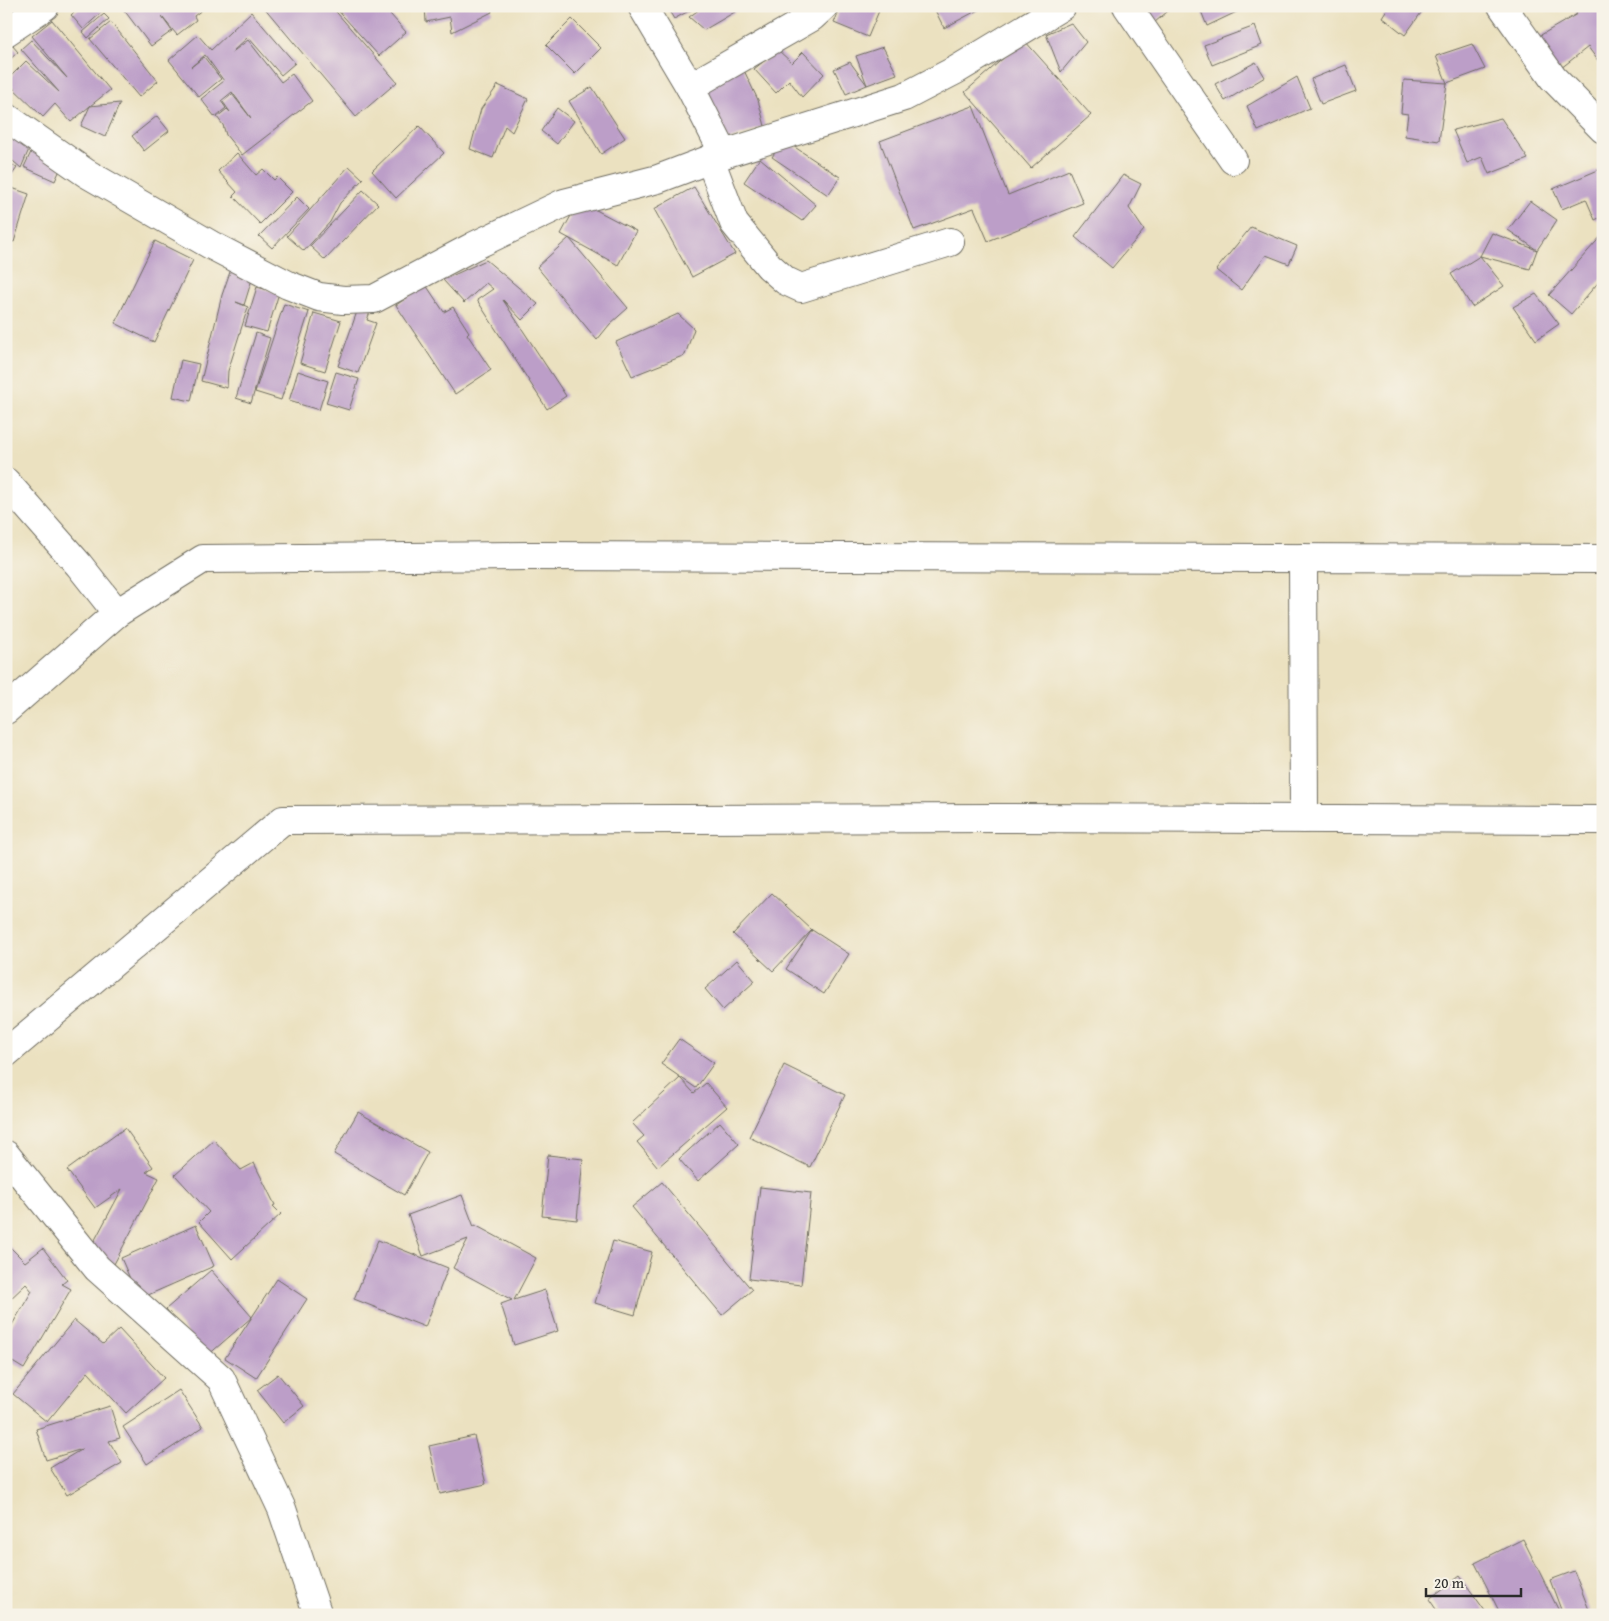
<svg xmlns="http://www.w3.org/2000/svg" width="1609" height="1621" viewBox="0 0 1609 1621" font-family="'Gentium Book Plus',serif">
  <style>
    .building { fill: #bc9ec8 }
    .lines { fill: none; stroke-linecap: round; stroke-linejoin: round }
    .street-casing { stroke: #6e6b5f; stroke-width: 30 }
    .primary-casing { stroke: #6e6b5f; stroke-width: 30 }
    .street { stroke: #fff; stroke-width: 28 }
    .primary { stroke: #fff; stroke-width: 28 }
  </style>
  <rect width="100%" height="100%" fill="#f7f3e8"/>
  <filter id="ink" filterUnits="userSpaceOnUse"><feTurbulence type="fractalNoise" baseFrequency=".02" numOctaves="2"/><feDisplacementMap in="SourceGraphic" scale="10" xChannelSelector="R" yChannelSelector="G"/><feConvolveMatrix kernelMatrix="1 2 1 2 8 2 1 2 1" color-interpolation-filters="sRGB"/></filter>
  <filter id="wash" filterUnits="userSpaceOnUse"><feTurbulence type="fractalNoise" baseFrequency=".0096" numOctaves="4" result="noise"/><feDisplacementMap in="SourceGraphic" scale="20" xChannelSelector="R" yChannelSelector="G"/><feGaussianBlur stdDeviation="1.12" result="paint"/><feColorMatrix in="noise" values="0 0 0 0 0 0 0 0 0 0 0 0 0 0 0 0 0 1.4 0 .05"/><feComposite in="paint" operator="in"/></filter>
  <g filter="url(#wash)">
    <rect width="100%" height="100%" fill="#ebe1c0"/>
    <g id="blocks">
      <g class="building">
        <polygon points="81,6 97,6 102,12 83,29 71,15"/>
        <polygon points="121,6 207,6 194,16 196,20 177,35 162,17 172,31 151,46"/>
        <polygon points="263,6 331,6 397,82 356,117"/>
        <polygon points="334,6 383,6 406,32 379,56"/>
        <polygon points="425,6 490,6 492,12 452,32 450,17 426,22"/>
        <polygon points="666,6 698,6 674,19"/>
        <polygon points="704,6 745,6 704,30 689,17"/>
        <polygon points="841,6 881,6 868,37 834,23"/>
        <polygon points="933,6 979,6 980,9 944,28"/>
        <polygon points="1145,6 1174,6 1148,28"/>
        <polygon points="1199,6 1249,6 1207,26"/>
        <polygon points="1389,6 1426,6 1405,35 1382,17"/>
        <polygon points="1571,6 1596,6 1603,16 1603,60 1599,62 1588,47 1556,72 1534,39 1577,14"/>
        <polygon points="251,12 295,63 281,75 248,37 231,53 248,40 281,82 292,74 312,101 242,155 226,135 223,125 217,117 227,109 230,112 223,102 232,94 251,118 232,92 221,101 226,108 215,117 201,99 224,81 205,55 191,67 204,57 221,79 199,97 169,60 198,35 211,50"/>
        <polygon points="104,14 109,19 88,38 83,32"/>
        <polygon points="572,19 601,48 575,74 546,45"/>
        <polygon points="52,20 110,90 90,106 120,103 105,137 81,126 90,106 71,122 55,104 43,117 6,81 26,61 59,92 21,49 31,40 67,78 32,36"/>
        <polygon points="111,22 158,81 139,97 90,39"/>
        <polygon points="1071,23 1086,42 1061,72 1046,34"/>
        <polygon points="1255,26 1262,45 1212,65 1204,45"/>
        <polygon points="6,38 18,52 6,63"/>
        <polygon points="1024,40 1091,115 1031,168 965,92"/>
        <polygon points="1472,44 1485,69 1447,83 1436,56"/>
        <polygon points="883,47 897,74 867,85 856,56"/>
        <polygon points="778,50 792,63 803,52 824,74 802,97 789,80 776,93 754,69"/>
        <polygon points="850,62 867,85 846,94 834,69"/>
        <polygon points="1256,62 1265,77 1225,101 1215,84"/>
        <polygon points="741,64 758,100 765,126 728,140 703,83"/>
        <polygon points="1346,65 1356,91 1321,104 1311,79"/>
        <polygon points="1297,77 1310,108 1258,131 1247,106"/>
        <polygon points="1404,80 1447,83 1439,141 1405,136 1408,114 1401,113"/>
        <polygon points="498,85 528,99 512,132 505,126 493,158 470,149 481,109"/>
        <polygon points="592,87 625,138 601,154 569,101"/>
        <polygon points="973,106 1008,195 1069,170 1083,203 988,241 974,208 914,230 880,141"/>
        <polygon points="557,108 574,121 557,144 541,131"/>
        <polygon points="157,116 169,131 144,151 132,136"/>
        <polygon points="1501,118 1528,159 1489,174 1482,157 1467,163 1453,130"/>
        <polygon points="6,125 30,147 21,168 6,155"/>
        <polygon points="419,126 444,153 396,198 372,171"/>
        <polygon points="784,140 840,177 828,195 772,157"/>
        <polygon points="32,150 63,163 55,181 24,167"/>
        <polygon points="237,153 256,175 263,169 274,180 277,177 292,192 260,224 233,196 237,192 218,171"/>
        <polygon points="760,158 816,205 802,221 744,182"/>
        <polygon points="6,160 17,168 6,183"/>
        <polygon points="349,166 363,179 340,203 330,222 304,251 287,236"/>
        <polygon points="1603,168 1603,216 1595,220 1586,199 1562,209 1553,189"/>
        <polygon points="1123,175 1141,184 1129,208 1144,230 1112,268 1075,237"/>
        <polygon points="6,186 29,194 14,242 6,240"/>
        <polygon points="694,187 735,254 692,277 654,209"/>
        <polygon points="363,190 378,204 325,260 310,246"/>
        <polygon points="297,197 309,209 272,248 259,236"/>
        <polygon points="579,201 636,231 618,265 561,234"/>
        <polygon points="1530,201 1557,220 1537,250 1530,269 1480,256 1492,233 1537,250 1508,230"/>
        <polygon points="1251,227 1297,246 1289,264 1266,255 1241,290 1216,270"/>
        <polygon points="1603,234 1603,277 1571,314 1549,295"/>
        <polygon points="569,238 628,308 610,324 597,340 537,267"/>
        <polygon points="155,241 193,260 154,342 115,323"/>
        <polygon points="1480,256 1504,286 1472,307 1451,274"/>
        <polygon points="486,260 538,304 522,320 503,300 566,396 547,409 477,300 493,289 486,283 464,303 443,280"/>
        <polygon points="231,269 253,276 244,305 236,302 248,307 228,371 227,388 201,381 222,295"/>
        <polygon points="426,285 444,312 453,307 469,332 467,334 491,370 455,394 396,305"/>
        <polygon points="257,287 279,293 267,332 245,326"/>
        <polygon points="1536,294 1559,324 1536,340 1513,307"/>
        <polygon points="360,303 372,307 367,320 376,323 358,373 338,366"/>
        <polygon points="284,304 309,312 281,400 255,392"/>
        <polygon points="314,313 341,321 325,371 300,363"/>
        <polygon points="678,314 694,329 685,355 632,376 616,342"/>
        <polygon points="256,333 270,338 251,403 236,398"/>
        <polygon points="181,360 199,364 191,401 173,397"/>
        <polygon points="298,371 328,381 319,410 289,401"/>
        <polygon points="336,372 359,379 349,410 326,403"/>
        <polygon points="772,893 812,930 773,971 733,934"/>
        <polygon points="812,930 849,954 824,994 786,969"/>
        <polygon points="737,960 755,981 723,1010 705,989"/>
        <polygon points="679,1039 714,1063 696,1088 661,1064"/>
        <polygon points="784,1065 845,1095 810,1167 749,1137"/>
        <polygon points="680,1078 694,1093 706,1083 727,1107 658,1167 637,1142 644,1136 632,1123"/>
        <polygon points="358,1112 428,1152 404,1195 334,1154"/>
        <polygon points="720,1122 739,1144 698,1181 679,1159"/>
        <polygon points="125,1128 153,1167 146,1172 159,1178 113,1266 88,1253 122,1189 95,1208 67,1170"/>
        <polygon points="214,1140 241,1170 254,1163 275,1205 273,1206 281,1214 232,1259 199,1222 209,1212 175,1175"/>
        <polygon points="548,1155 583,1159 577,1220 542,1216"/>
        <polygon points="662,1182 752,1290 722,1315 632,1207"/>
        <polygon points="760,1187 811,1193 801,1285 749,1279"/>
        <polygon points="462,1195 474,1227 475,1225 536,1258 514,1300 545,1290 558,1331 514,1345 501,1304 512,1300 453,1268 468,1239 423,1256 408,1215"/>
        <polygon points="196,1225 214,1266 139,1299 121,1258"/>
        <polygon points="378,1240 448,1268 425,1327 354,1299"/>
        <polygon points="613,1241 652,1252 635,1315 595,1303"/>
        <polygon points="6,1243 25,1262 43,1248 67,1280 62,1284 71,1289 24,1369 6,1358 6,1335 32,1291 26,1284 6,1303"/>
        <polygon points="211,1270 252,1317 207,1356 166,1309"/>
        <polygon points="277,1279 307,1299 256,1378 225,1358"/>
        <polygon points="74,1320 103,1344 119,1329 164,1378 126,1413 88,1372 47,1422 13,1394"/>
        <polygon points="278,1374 304,1406 283,1423 257,1390"/>
        <polygon points="179,1390 203,1427 147,1464 123,1427"/>
        <polygon points="110,1406 120,1438 109,1441 122,1463 67,1495 50,1468 82,1449 46,1460 36,1429"/>
        <polygon points="474,1436 486,1484 440,1494 429,1446"/>
        <polygon points="1523,1539 1561,1615 1501,1615 1475,1563"/>
        <polygon points="1574,1571 1591,1615 1563,1615 1550,1580"/>
        <polygon points="1460,1576 1488,1615 1440,1615 1429,1599"/>
      </g>
    </g>
  </g>
  <g filter="url(#ink)">
    <use href="#blocks" fill-opacity="0" stroke="#6e6b5f" stroke-width="1"/>
    <g class="lines">
      <defs>
        <g id="street">
          <polyline points="642,6 690,87 724,154"/>
          <polyline points="1127,6 1233,160"/>
          <polyline points="1502,6 1553,78 1603,129"/>
          <polyline points="690,87 812,17 824,6"/>
          <polyline points="6,117 86,173 211,245 288,285 319,297 343,300 374,299 474,246 564,203 658,179 724,154 904,97 956,70 1062,6"/>
          <polyline points="710,159 734,223 769,266 786,281 801,288 950,242"/>
          <polyline points="6,482 79,565 117,613 6,710"/>
          <polyline points="1303,558 1304,819"/>
          <polyline points="117,613 203,559 529,556 1603,559"/>
          <polyline points="6,1053 283,820 1001,818 1603,820"/>
          <polyline points="6,1155 97,1268 221,1379 282,1509 318,1615"/>
        </g>
        <polyline id="primary" points="6,32 45,6"/>
      </defs>
      <use href="#street" class="street-casing"/>
      <use href="#primary" class="primary-casing"/>
      <use href="#street" class="street"/>
      <use href="#primary" class="primary"/>
    </g>
  </g>
  <rect width="1609" height="1621" fill="none" stroke="#f7f3e8" stroke-width="25"/>
  <path d="M1426 1588v8h95v-8" fill="none" stroke="#2b2b2b" stroke-width="2.5"/>
  <text x="1434" y="1588" font-size="15" fill="#2b2b2b" stroke="#f7f3e8" stroke-width="4" paint-order="stroke">20 m</text>
</svg>
